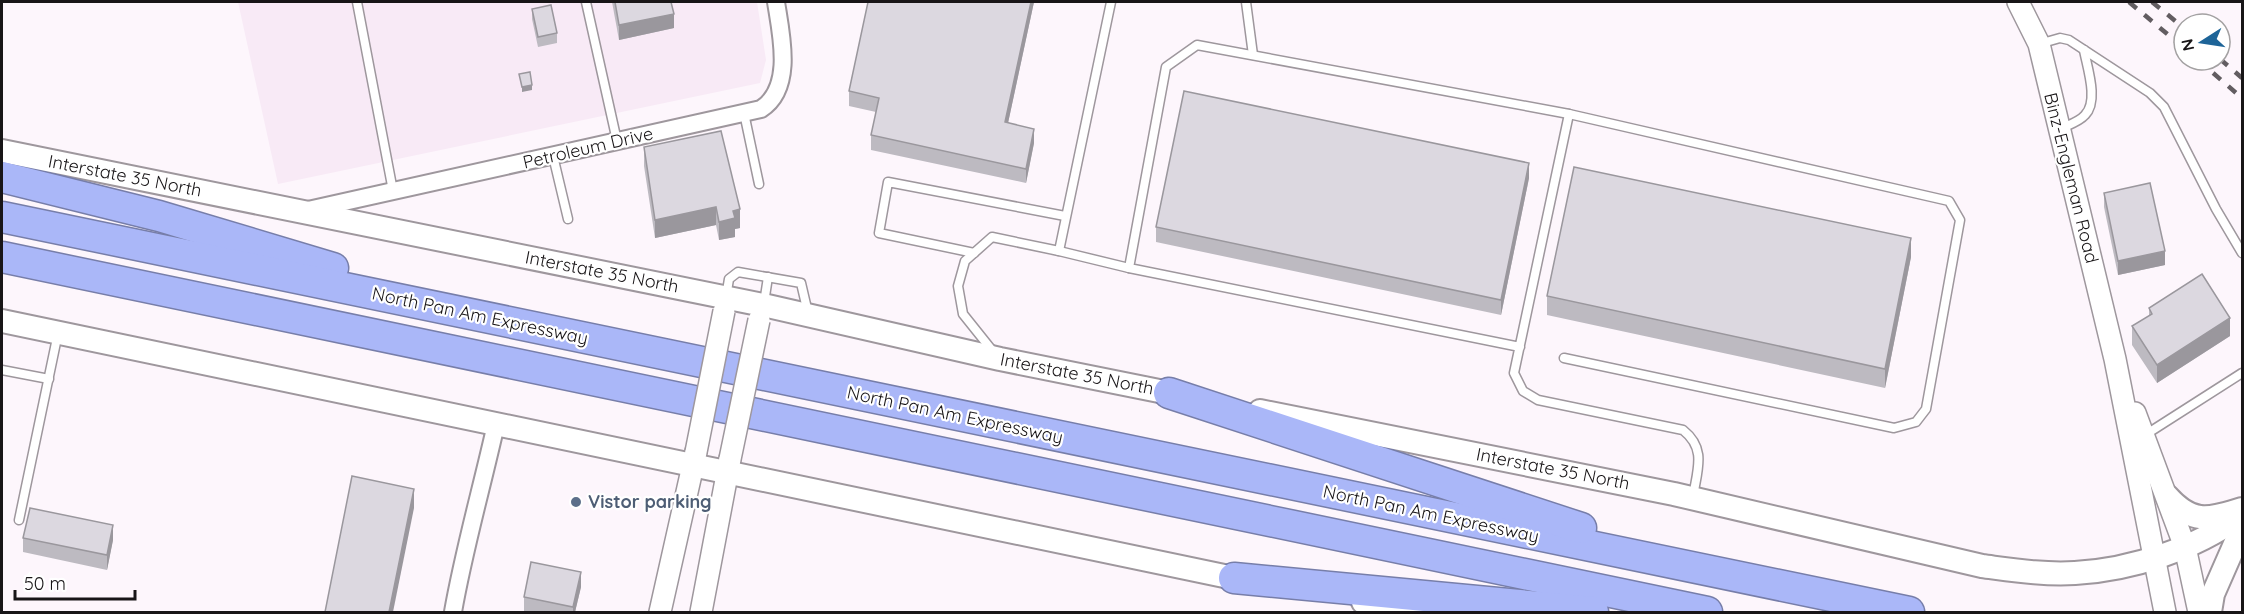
<svg xmlns="http://www.w3.org/2000/svg" width="2244" height="614" viewBox="0 0 2244 614" font-family="Quicksand,sans-serif">
  <style>
    .built { fill: #f8eaf6 }
    .lines { fill: none; stroke-linecap: round; stroke-linejoin: round }
    .service-casing { stroke: #9e979d; stroke-width: 11 }
    .minor-casing { stroke: #9e979d; stroke-width: 20 }
    .tertiary-casing { stroke: #9e979d; stroke-width: 24 }
    .secondary-casing { stroke: #9e979d; stroke-width: 26 }
    .motorway-casing { stroke: #777ea9; stroke-width: 33 }
    .service { stroke: #fff; stroke-width: 8 }
    .minor { stroke: #fff; stroke-width: 16 }
    .tertiary { stroke: #fff; stroke-width: 21 }
    .secondary { stroke: #fff; stroke-width: 22 }
    .motorway { stroke: #aab7f8; stroke-width: 30 }
    .rail { stroke: #625d61; stroke-width: 4.5; stroke-dasharray: 10 10; stroke-linecap: butt }
    .tertiary-bridge-casing { stroke: #9e979d; stroke-width: 24; stroke-linecap: butt }
    .tertiary-bridge { stroke: #fff; stroke-width: 21 }
    .wall { fill: #bdbac1 }
    .shaded-wall { fill: #9a979d }
    .building { fill: #dcd8e0; stroke: #9a979d; stroke-width: 1.5 }
    .service-dot { fill: #5c6f8a; stroke: #fff; stroke-width: 2 }
    .labels { text-anchor: middle; stroke-width: 4.5; stroke-linejoin: round; paint-order: stroke }
    .street-label { font-size: 18px; fill: #181517; stroke: #fff }
    .service-label { font-size: 18px; font-weight: bold; fill: #4e5e75; stroke: #fff; text-anchor: start }
  </style>
  <rect width="100%" height="100%" fill="#fdf6fc"/>
  <polygon class="built" points="238,2 757,2 766,60 760,83 278,184"/>
  <g class="lines">
    <defs>
      <g id="service">
        <polyline points="357,2 393,191"/>
        <polyline points="586,2 617,141"/>
        <polyline points="1246,2 1253,55"/>
        <polyline points="2039,44 2060,38 2069,40 2150,93 2164,107 2216,209 2242,253"/>
        <polyline points="744,113 759,184"/>
        <path d="M 2060,129 C 2068,125 2079,122 2085,115 C 2099,101 2087,67 2084,50"/>
        <polyline points="553,156 568,219"/>
        <polyline points="1059,251 1129,268"/>
        <polyline points="974,253 879,233 888,182 1065,216"/>
        <polyline points="726,297 729,279 738,272 801,283 808,313"/>
        <polyline points="764,303 768,277"/>
        <path d="M 1520,347 L 1129,268 L 1166,67 L 1197,45 L 1569,114 L 1514,373 L 1523,391 L 1538,400 L 1683,430 C 1707,449 1697,470 1693,497"/>
        <polyline points="995,354 963,314 958,286 965,261 992,237 1059,251 1111,2"/>
        <polyline points="1564,358 1894,428 1916,422 1926,409 1960,220 1949,201 1569,114"/>
        <polyline points="2,370 49,379"/>
        <polyline points="2145,435 2242,373"/>
        <polyline points="19,520 58,333"/>
      </g>
      <g id="minor">
        <path d="M 308,210 L 761,109 C 794,88 781,34 776,2"/>
        <path d="M 453,612 C 464,549 482,487 496,424"/>
      </g>
      <g id="tertiary">
        <polyline points="2018,2 2039,44 2115,359 2165,612"/>
        <polyline points="2135,413 2185,547 2199,612"/>
        <polyline points="660,612 696,452"/>
        <polyline points="701,612 730,459"/>
      </g>
      <g id="secondary">
        <polyline points="2,151 763,305 1000,359 1184,396"/>
        <polyline points="2,321 1248,581"/>
        <path d="M 1260,411 L 1674,494 L 1982,566 C 2013,570 2044,575 2075,573 C 2131,570 2199,548 2242,514"/>
        <path d="M 2167,496 C 2193,525 2208,519 2242,509"/>
        <polyline points="1363,602 1416,612"/>
        <polyline points="2210,612 2213,594 2242,528"/>
      </g>
      <g id="motorway">
        <polyline points="2,177 159,216 333,268"/>
        <polyline points="2,217 1909,612"/>
        <polyline points="2,257 1707,612"/>
        <polyline points="1169,393 1581,528"/>
        <polyline points="1234,578 1593,612"/>
      </g>
    </defs>
    <use href="#service" class="service-casing"/>
    <use href="#minor" class="minor-casing"/>
    <use href="#tertiary" class="tertiary-casing"/>
    <use href="#secondary" class="secondary-casing"/>
    <use href="#motorway" class="motorway-casing"/>
    <use href="#service" class="service"/>
    <use href="#minor" class="minor"/>
    <use href="#tertiary" class="tertiary"/>
    <use href="#secondary" class="secondary"/>
    <use href="#motorway" class="motorway"/>
    <g class="rail">
      <polyline points="2129,2 2184,48"/>
      <polyline points="2152,2 2184,28"/>
      <polyline points="2220,59 2242,78"/>
      <polyline points="2198,60 2242,98"/>
    </g>
    <defs>
      <g id="tertiary-bridge">
        <polyline points="696,452 724,311"/>
        <polyline points="730,459 759,320"/>
      </g>
    </defs>
    <use href="#tertiary-bridge" class="tertiary-bridge-casing"/>
    <use href="#tertiary-bridge" class="tertiary-bridge"/>
  </g>
  <g class="wall">
    <polygon points="612,2 671,2 674,28 619,40"/>
    <polygon points="868,2 1034,2 1008,123 1034,143 1026,183 871,150 871,135 876,112 849,106 849,91"/>
    <polygon points="532,9 557,33 557,43 538,47 532,19"/>
    <polygon points="644,147 740,228 735,229 735,237 719,240 716,225 655,238 644,166"/>
    <polygon points="1529,178 1501,315 1156,242 1156,227"/>
    <polygon points="2104,193 2165,265 2118,275 2104,207"/>
    <polygon points="1911,257 1885,388 1547,315 1547,296"/>
    <polygon points="2149,308 2230,336 2157,383 2132,345 2132,326 2149,316"/>
    <polygon points="23,538 113,540 107,570 23,552"/>
    <polygon points="581,587 575,612 529,612 524,611 524,597"/>
  </g>
  <g class="shaded-wall">
    <polygon points="1031,2 1034,2 1005,137 1005,122"/>
    <polygon points="674,14 674,28 619,40 619,25"/>
    <polygon points="532,85 532,90 522,92 522,87"/>
    <polygon points="1034,129 1034,143 1026,183 1026,169"/>
    <polygon points="1529,163 1529,178 1501,315 1501,300"/>
    <polygon points="716,207 716,225 655,238 655,220"/>
    <polygon points="740,209 740,228 735,229 735,237 719,240 719,222 733,211"/>
    <polygon points="1911,238 1911,257 1885,388 1885,369"/>
    <polygon points="2165,251 2165,265 2118,275 2118,261"/>
    <polygon points="2230,318 2230,336 2157,383 2157,365"/>
    <polygon points="414,489 414,508 393,612 389,612"/>
    <polygon points="113,525 113,540 107,570 107,555"/>
    <polygon points="581,572 581,587 575,612 573,612 573,607"/>
  </g>
  <g class="building">
    <polygon points="615,2 671,2 674,14 619,25"/>
    <polygon points="868,2 1031,2 1005,122 1034,129 1026,169 871,135 879,98 849,91"/>
    <polygon points="551,5 557,33 538,37 532,9"/>
    <polygon points="530,72 532,85 522,87 519,74"/>
    <polygon points="1184,91 1529,163 1501,300 1156,227"/>
    <polygon points="721,131 740,209 733,211 735,218 719,222 716,207 655,220 644,147"/>
    <polygon points="1574,167 1911,238 1885,369 1547,296"/>
    <polygon points="2150,183 2165,251 2118,261 2104,193"/>
    <polygon points="2202,274 2230,318 2157,365 2132,326 2152,314 2149,308"/>
    <polygon points="352,476 414,489 389,612 325,612"/>
    <polygon points="30,508 113,525 107,555 23,538"/>
    <polygon points="531,562 581,572 573,607 524,597"/>
  </g>
  <circle class="service-dot" cx="576" cy="502" r="6"/>
  <g class="labels">
    <g class="street-label">
      <text transform="translate(588 148) rotate(-13)" y="6">Petroleum Drive</text>
      <text transform="translate(125 176) rotate(11)" y="6">Interstate 35 North</text>
      <text transform="translate(2071 178) rotate(76)" y="6">Binz-Engleman Road</text>
      <text transform="translate(602 272) rotate(11)" y="6">Interstate 35 North</text>
      <text transform="translate(480 316) rotate(12)" y="6">North Pan Am Expressway</text>
      <text transform="translate(1077 374) rotate(11)" y="6">Interstate 35 North</text>
      <text transform="translate(955 415) rotate(12)" y="6">North Pan Am Expressway</text>
      <text transform="translate(1553 469) rotate(11)" y="6">Interstate 35 North</text>
      <text transform="translate(1431 514) rotate(12)" y="6">North Pan Am Expressway</text>
    </g>
    <g class="service-label">
      <text x="588" y="508">Vistor parking</text>
    </g>
  </g>
  <rect width="2244" height="614" fill="none" stroke="#181517" stroke-width="6"/>
  <g transform="translate(2202 42) rotate(258)"><circle r="28" fill="#ffffff" stroke="#a3a1a2" stroke-width="1.5"/>
  <path d="M0-4.5L10 22L0 15L-10 22Z" fill="#1d6498"/>
  <text y="-9" font-size="16" font-weight="bold" text-anchor="middle" fill="#181517">N</text>
  </g>
  <path d="M15 590v9h120v-9" fill="none" stroke="#181517" stroke-width="3"/>
  <text x="24" y="590" font-size="18" fill="#181517" stroke="#ffffff" stroke-width="4.5" paint-order="stroke">50 m</text>
</svg>
